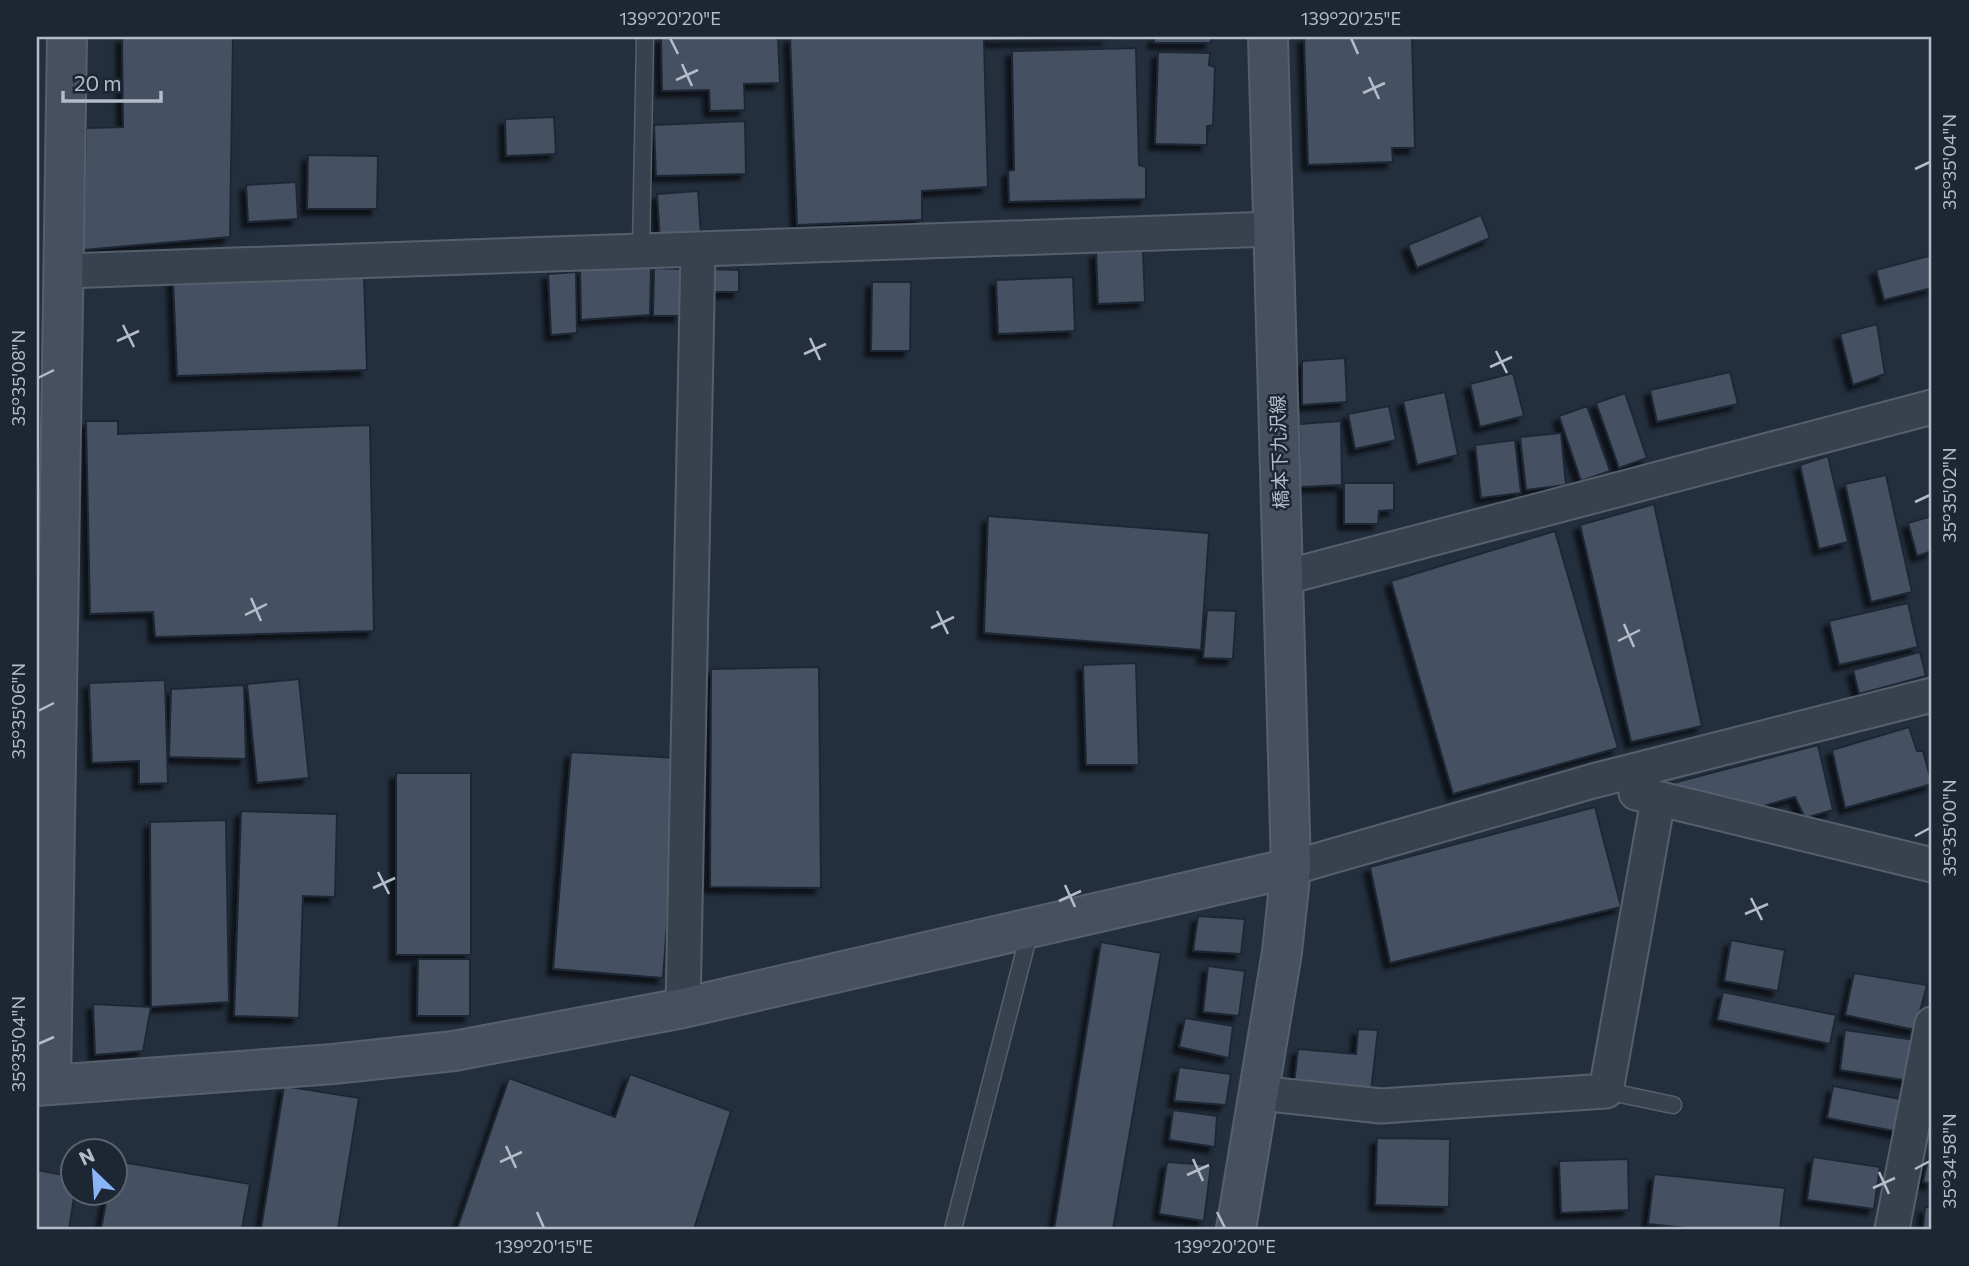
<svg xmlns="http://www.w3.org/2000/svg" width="1969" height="1266" viewBox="0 0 1969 1266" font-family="Commissioner,'Noto Sans JP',sans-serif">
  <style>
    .building { fill: #455162; stroke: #1f2835; stroke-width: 2; filter: url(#shadow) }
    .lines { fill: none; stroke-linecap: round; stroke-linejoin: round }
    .lane-casing { stroke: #565f6c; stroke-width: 19 }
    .street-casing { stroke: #565f6c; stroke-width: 37 }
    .secondary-casing { stroke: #565f6c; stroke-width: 42 }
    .lane { stroke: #38414e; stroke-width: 16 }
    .street { stroke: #38414e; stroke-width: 33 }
    .secondary { stroke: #465061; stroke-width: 38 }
    .ticks { fill: none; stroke: #b4bcc9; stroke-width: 2.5 }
    .labels { text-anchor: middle; stroke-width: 5; stroke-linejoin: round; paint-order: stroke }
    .street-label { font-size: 19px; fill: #b4bcc9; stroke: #1d2633 }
    .neatline { fill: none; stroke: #b4bcc9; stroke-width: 2.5 }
    .ticks-label { font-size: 18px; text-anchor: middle; fill: #b4bcc9 }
  </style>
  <defs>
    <filter id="shadow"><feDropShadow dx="-6" dy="6" stdDeviation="2" flood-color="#0009"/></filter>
  </defs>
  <rect width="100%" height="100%" fill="#242f3e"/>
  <g class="building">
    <polygon points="122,37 233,37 230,237 83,250 86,128 123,127"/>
    <polygon points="661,37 778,37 780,83 744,84 745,110 710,111 709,90 662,91"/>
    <polygon points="790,37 1108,37 1108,39 984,41 988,187 922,191 922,220 797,225"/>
    <rect x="1154" y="37" width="57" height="6"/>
    <polygon points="1304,37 1412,37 1415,148 1392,148 1393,162 1308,165"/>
    <polygon points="1136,48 1139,165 1146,167 1146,199 1009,202 1008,171 1014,170 1012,51"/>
    <polygon points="1158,52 1210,53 1209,65 1215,67 1213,125 1207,126 1207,145 1155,144"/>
    <polygon points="554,117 556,154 506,156 505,119"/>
    <polygon points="745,121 746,174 656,176 654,125"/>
    <polygon points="308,155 378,156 377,209 307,209"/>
    <polygon points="296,182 298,219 248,222 246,185"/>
    <polygon points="698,191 701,237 660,240 657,194"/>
    <polygon points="1481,215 1490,238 1417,268 1408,245"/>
    <polygon points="1143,250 1145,302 1098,304 1096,252"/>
    <polygon points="1932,255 1932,288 1884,300 1876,270"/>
    <polygon points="651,267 650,315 581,320 580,269"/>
    <polygon points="654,268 683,269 680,316 653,316"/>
    <polygon points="710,269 739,270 739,292 711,292"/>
    <polygon points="576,272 577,333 551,335 548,274"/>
    <polygon points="364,275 367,370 177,376 173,279"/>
    <polygon points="1073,277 1075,331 998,334 996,280"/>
    <polygon points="872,282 911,282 910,351 871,351"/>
    <polygon points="1877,324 1885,374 1853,385 1840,334"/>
    <polygon points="1345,358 1347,402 1302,405 1302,361"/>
    <polygon points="1730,372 1738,404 1657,422 1650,390"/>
    <polygon points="1513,373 1524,416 1480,427 1470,384"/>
    <polygon points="1445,392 1458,455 1417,465 1403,401"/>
    <polygon points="1625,393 1647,458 1619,468 1596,403"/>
    <polygon points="1389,406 1396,440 1355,449 1348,414"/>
    <polygon points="1587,406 1610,471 1581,481 1559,416"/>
    <polygon points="86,421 118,421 118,434 370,425 374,631 155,637 153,612 90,614"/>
    <polygon points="1341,421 1342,485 1300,487 1299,424"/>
    <polygon points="1561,433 1566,485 1526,490 1520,437"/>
    <polygon points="1515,440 1521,493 1481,498 1475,445"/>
    <polygon points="1828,456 1848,542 1819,549 1800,465"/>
    <polygon points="1886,475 1912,592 1871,602 1845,484"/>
    <polygon points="1344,483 1394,483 1394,510 1379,511 1378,524 1344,524"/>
    <polygon points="1654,504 1702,726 1631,742 1580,525"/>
    <polygon points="988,516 1209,533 1201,650 984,633"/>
    <polygon points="1932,516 1932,551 1917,556 1908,523"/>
    <polygon points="1555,531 1618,748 1453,794 1391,581"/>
    <polygon points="1908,603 1918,647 1839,665 1829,621"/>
    <polygon points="1207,610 1236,611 1233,659 1203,658"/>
    <polygon points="1920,652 1926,676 1859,694 1853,670"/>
    <polygon points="1136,663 1139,765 1086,765 1083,665"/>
    <polygon points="819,667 821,888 710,887 711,669"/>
    <polygon points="299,679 309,778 257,783 247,684"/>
    <polygon points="165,680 168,783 139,784 139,761 92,763 89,683"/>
    <polygon points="244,685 246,759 169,757 171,689"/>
    <polygon points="1909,727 1917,751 1923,751 1932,784 1845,808 1832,750"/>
    <polygon points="1818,745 1833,810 1805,818 1795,797 1753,809 1676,795 1673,783"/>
    <polygon points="571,752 679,758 663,978 553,969"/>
    <rect x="396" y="773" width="75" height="182"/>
    <polygon points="1595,807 1621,907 1390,963 1370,867"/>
    <polygon points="241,811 337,814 335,897 303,896 299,1018 234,1016"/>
    <polygon points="226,820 229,1002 151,1007 150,822"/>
    <polygon points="1198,916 1245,919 1241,954 1193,951"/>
    <polygon points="1731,940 1785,950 1778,991 1724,981"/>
    <polygon points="1101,942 1161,953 1113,1229 1054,1229"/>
    <polygon points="418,959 470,959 470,1016 417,1016"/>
    <polygon points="1208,966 1245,971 1239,1016 1203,1012"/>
    <polygon points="1854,973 1927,985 1915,1030 1845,1015"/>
    <polygon points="1723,992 1836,1015 1830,1044 1717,1020"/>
    <polygon points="93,1004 151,1007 143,1051 95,1055"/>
    <polygon points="1185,1018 1233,1026 1229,1058 1179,1047"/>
    <polygon points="1358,1029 1378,1030 1371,1091 1294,1084 1298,1049 1356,1054"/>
    <polygon points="1845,1030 1916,1040 1910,1081 1840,1070"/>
    <polygon points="1179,1067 1231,1074 1226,1105 1174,1101"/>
    <polygon points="630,1074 731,1111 694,1229 457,1229 509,1078 615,1117"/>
    <polygon points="284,1086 359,1098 338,1229 261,1229"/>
    <polygon points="1833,1086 1905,1100 1899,1132 1827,1118"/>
    <polygon points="1173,1110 1217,1116 1215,1147 1169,1140"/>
    <polygon points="1377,1138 1450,1139 1449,1207 1375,1205"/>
    <polygon points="1813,1157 1880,1167 1874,1209 1807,1200"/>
    <polygon points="1628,1159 1629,1210 1561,1213 1559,1161"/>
    <polygon points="1928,1159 1932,1160 1932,1184 1923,1182"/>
    <polygon points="116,1161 250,1184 242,1229 101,1229 108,1192 116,1192"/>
    <polygon points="1167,1162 1211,1165 1204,1221 1159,1214"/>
    <polygon points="37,1170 74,1177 75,1192 69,1229 37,1229"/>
    <polygon points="1654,1174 1785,1188 1780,1229 1695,1229 1648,1224"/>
    <polygon points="1925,1207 1932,1208 1932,1229 1923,1229"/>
  </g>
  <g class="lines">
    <defs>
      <g id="lane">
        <polyline points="641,250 645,37"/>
        <polyline points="1606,1091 1673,1105"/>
        <polyline points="953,1229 1030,930"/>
      </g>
      <g id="street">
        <polyline points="64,271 1273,229"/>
        <polyline points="1282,578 1932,407"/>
        <polyline points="1636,793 1932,865"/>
        <polyline points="1291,868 1593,781 1932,695"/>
        <polyline points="683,1008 698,249"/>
        <polyline points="1258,1093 1381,1106 1606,1091 1658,800"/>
        <polyline points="1892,1229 1932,1024"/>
      </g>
      <g id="secondary">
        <polyline points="51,1085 67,37"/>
        <polyline points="37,1086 333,1064 454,1051 683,1008 1291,868"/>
        <polyline points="1236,1229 1282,952 1291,868 1268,37"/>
      </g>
    </defs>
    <use href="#lane" class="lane-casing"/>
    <use href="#street" class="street-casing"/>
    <use href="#secondary" class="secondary-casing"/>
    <use href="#lane" class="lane"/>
    <use href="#street" class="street"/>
    <use href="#secondary" class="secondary"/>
  </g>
  <path class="ticks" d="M 670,38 L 678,54M 1351,38 L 1358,54M 682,64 L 692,86M 1369,77 L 1379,99M 676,80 L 698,70M 1363,93 L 1385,83M 1915,169 L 1930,162M 123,325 L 134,347M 810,338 L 820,360M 117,341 L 139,331M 1496,351 L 1507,373M 804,354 L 826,344M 1490,367 L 1512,357M 38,378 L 54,370M 1915,502 L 1930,495M 251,598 L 261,621M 937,611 L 948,634M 245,615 L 267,604M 1624,624 L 1634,647M 931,628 L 954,617M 1618,641 L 1640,630M 38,711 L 54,703M 1915,836 L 1930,828M 378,872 L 389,894M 1065,885 L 1075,907M 373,888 L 395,878M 1751,898 L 1762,920M 1059,901 L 1081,891M 1745,914 L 1768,904M 38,1044 L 54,1037M 506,1146 L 516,1168M 1193,1159 L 1203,1181M 500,1162 L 522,1152M 1915,1169 L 1930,1161M 1879,1172 L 1889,1194M 1187,1175 L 1209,1165M 1873,1188 L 1895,1178M 537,1212 L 544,1228M 1217,1212 L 1225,1228"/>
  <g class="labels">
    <g class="street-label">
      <text transform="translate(1279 452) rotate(-92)" y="7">橋本下九沢線</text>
    </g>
  </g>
  <rect width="1969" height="1266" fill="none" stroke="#1d2633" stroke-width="77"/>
  <g transform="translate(94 1172) rotate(335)"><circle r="33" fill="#1d2633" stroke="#59626f" stroke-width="2"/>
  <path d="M0-5L12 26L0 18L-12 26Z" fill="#8ab4f8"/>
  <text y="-10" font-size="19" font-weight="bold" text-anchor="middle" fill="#b4bcc9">N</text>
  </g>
  <path d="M63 91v10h98v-10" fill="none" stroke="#b4bcc9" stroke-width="3.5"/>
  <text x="74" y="91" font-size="21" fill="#b4bcc9" stroke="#1d2633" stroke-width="5" paint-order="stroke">20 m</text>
  <rect x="38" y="38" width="1892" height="1190" class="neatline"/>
  <g class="ticks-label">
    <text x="670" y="25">139°20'20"E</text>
    <text x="1351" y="25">139°20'25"E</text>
    <text transform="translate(1950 162) rotate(-90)" y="6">35°35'04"N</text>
    <text transform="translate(19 378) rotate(-90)" y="6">35°35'08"N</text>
    <text transform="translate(1950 495) rotate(-90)" y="6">35°35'02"N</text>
    <text transform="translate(19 711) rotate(-90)" y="6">35°35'06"N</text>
    <text transform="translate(1950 828) rotate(-90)" y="6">35°35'00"N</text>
    <text transform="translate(19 1044) rotate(-90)" y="6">35°35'04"N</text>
    <text transform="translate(1950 1161) rotate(-90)" y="6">35°34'58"N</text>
    <text x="544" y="1253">139°20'15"E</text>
    <text x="1225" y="1253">139°20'20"E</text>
  </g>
</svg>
